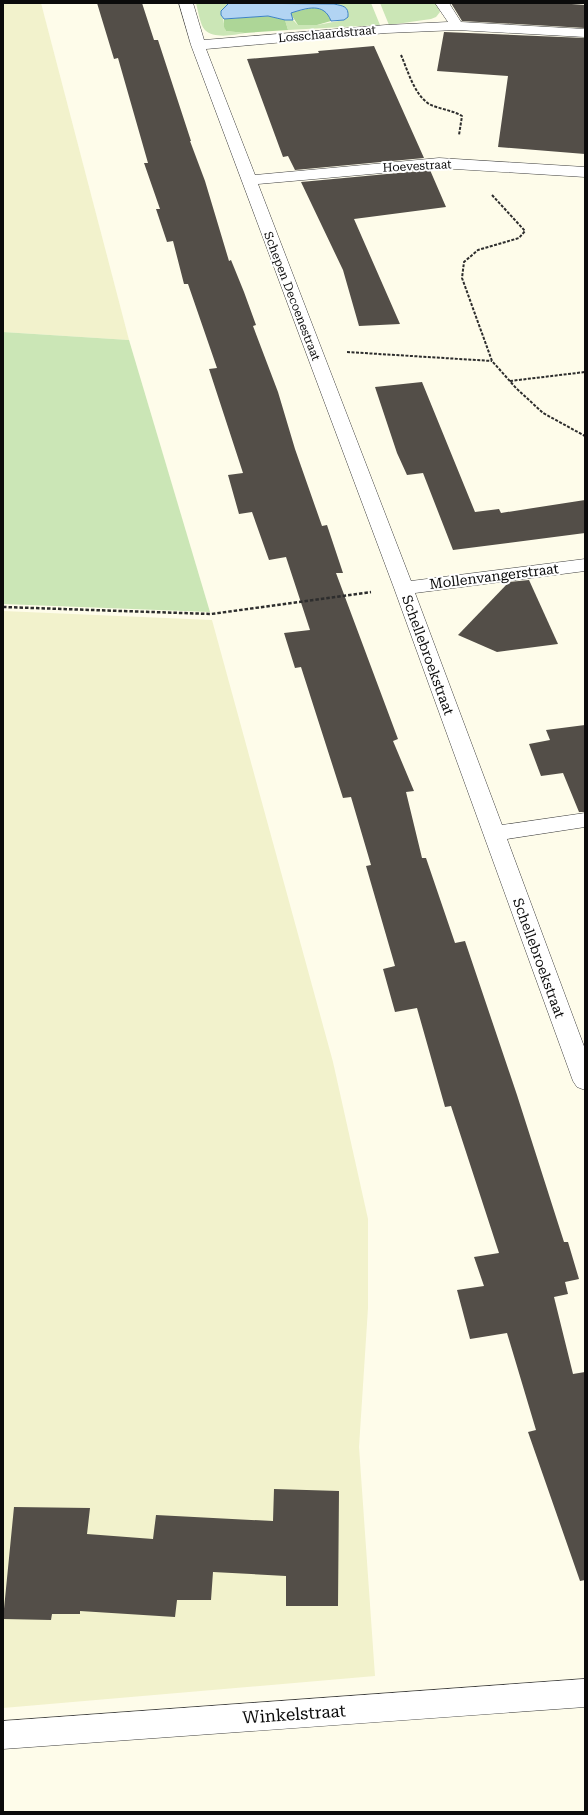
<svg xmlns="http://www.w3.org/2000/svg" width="588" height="1815" viewBox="0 0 588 1815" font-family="'Roboto Serif',serif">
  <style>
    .farmland { fill: #f2f2cc }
    .green { fill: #cbe6b6 }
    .forest { fill: #add697 }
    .water { fill: #b2d4f3; stroke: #3c82c6 }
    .building { fill: #534e48 }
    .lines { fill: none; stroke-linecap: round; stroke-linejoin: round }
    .minor-casing { stroke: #3e3e3e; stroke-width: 1 }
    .path-far1 { stroke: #2d2d2d; stroke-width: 2; stroke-dasharray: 3 1.5; stroke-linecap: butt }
    .path { stroke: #2d2d2d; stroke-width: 2.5; stroke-dasharray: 3.5 2; stroke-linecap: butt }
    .minor { fill: #fff; fill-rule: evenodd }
    .labels { text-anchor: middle; stroke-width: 4; stroke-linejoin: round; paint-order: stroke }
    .far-street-label { font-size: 12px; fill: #0b0b0b; stroke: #fff }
    .street-label { font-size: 14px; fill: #0b0b0b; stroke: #fff }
    .near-street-label { font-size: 17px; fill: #0b0b0b; stroke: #fff }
  </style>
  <rect width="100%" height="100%" fill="#fefcea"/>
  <g class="farmland">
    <polygon points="3,3 41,3 129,340 3,332"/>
    <polygon points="3,611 212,620 333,1062 368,1219 368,1308 359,1447 375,1676 3,1708"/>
  </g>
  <g class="green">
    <path d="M 196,3 L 229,3 L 221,15 C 225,20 223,25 226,31 L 245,33 C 234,35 214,39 205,30 C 200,25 198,10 196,3 Z"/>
    <polygon points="309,3 371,3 380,25 288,30 285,20 293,20 298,25 317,25 344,20 342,6 334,4"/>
    <polygon points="380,3 434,3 437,5 440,12 436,17 431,19 389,25"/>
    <polygon points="3,332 129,340 210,612 3,604"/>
  </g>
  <g class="forest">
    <path d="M 311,8 C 322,8 327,10 331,21 L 317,25 L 298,25 L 290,13 Z"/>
    <polygon points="268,16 285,20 288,30 245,33 226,31 224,27 224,19"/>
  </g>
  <path class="water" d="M 229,3 L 334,4 C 343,6 349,6 348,17 L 344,20 L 331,21 C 324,2 307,8 291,13 L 293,20 L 285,20 L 268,16 L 224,19 L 221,15 L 221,11 Z"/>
  <g class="building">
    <polygon points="97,3 142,3 154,40 158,40 191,141 190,141 205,181 229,261 231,260 244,292 256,325 253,326 278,392 295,449 322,526 327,525 343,573 336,573 398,739 393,741 414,791 406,792 422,858 426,858 455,943 465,941 517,1095 564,1242 568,1242 579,1279 565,1282 568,1294 554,1297 573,1374 585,1372 585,1580 580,1581 528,1432 536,1430 507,1333 470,1339 457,1290 484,1286 474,1257 499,1253 451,1106 445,1107 417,1008 395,1012 383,969 395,966 366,866 371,865 351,797 343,798 301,667 295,668 284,633 310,630 286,557 269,560 252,512 239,514 228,475 243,473 209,369 217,368 188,284 184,284 173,241 167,242 156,209 160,209 144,163 148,163 118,58 114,59"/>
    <polygon points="451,3 558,3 585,5 585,28 462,21"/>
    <polygon points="444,32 585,38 585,154 498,147 508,76 437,71"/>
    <polygon points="374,46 424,158 295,170 288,156 283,157 247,59 319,53 318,51"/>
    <polygon points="430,170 446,207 354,219 400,324 359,326 343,270 301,182"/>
    <polygon points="422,382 475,512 499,509 501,513 585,500 585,533 453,550 423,473 407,475 397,453 375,387"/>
    <polygon points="529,580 558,644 497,652 458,635 509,582"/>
    <polygon points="585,725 585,812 579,812 563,773 541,776 529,744 550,740 546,730"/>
    <polygon points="274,1489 339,1491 338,1606 286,1606 286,1576 213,1572 211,1600 177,1600 175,1617 80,1611 80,1614 52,1614 51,1620 3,1619 14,1507 90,1508 87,1534 153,1539 156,1515 273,1521"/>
  </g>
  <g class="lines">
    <defs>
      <g id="minor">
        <polygon points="179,3 193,3 204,40 386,25 448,22 435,3 449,3 461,22 585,29 585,37 457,30 386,33 206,49 255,175 439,158 585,167 585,177 439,168 258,184 411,581 585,559 585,571 415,593 502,825 585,813 585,827 507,839 585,1049 585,1090 577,1087 573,1081 394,588 191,45"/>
        <polygon points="585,1679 585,1707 3,1749 3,1721"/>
      </g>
    </defs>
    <use href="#minor" class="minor-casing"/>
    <g class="path-far1">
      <path d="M 401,55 C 408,71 414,94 429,104 C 439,109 452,110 462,116 L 459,135"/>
      <polyline points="492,195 525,231 519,238 478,250 464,262 462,278 492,361 516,388 543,413 585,436"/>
      <polyline points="347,352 492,361"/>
      <polyline points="510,381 585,372"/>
    </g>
    <polyline class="path" points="3,607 211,614 371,592"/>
    <use href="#minor" class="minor"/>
  </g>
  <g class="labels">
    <g class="far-street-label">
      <text transform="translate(327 34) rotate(-5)" y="4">Losschaardstraat</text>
      <text transform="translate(417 166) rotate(-3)" y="4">Hoevestraat</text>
      <text transform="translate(292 296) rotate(69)" y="4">Schepen Decoenestraat</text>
    </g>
    <g class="street-label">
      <text transform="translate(494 576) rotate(-7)" y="5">Mollenvangerstraat</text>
      <text transform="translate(428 655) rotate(70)" y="5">Schellebroekstraat</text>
      <text transform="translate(539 958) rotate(70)" y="5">Schellebroekstraat</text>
    </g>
    <g class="near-street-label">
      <text transform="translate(294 1714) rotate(-4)" y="6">Winkelstraat</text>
    </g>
  </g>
  <rect width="588" height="1815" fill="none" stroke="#0b0b0b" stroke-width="8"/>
</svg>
